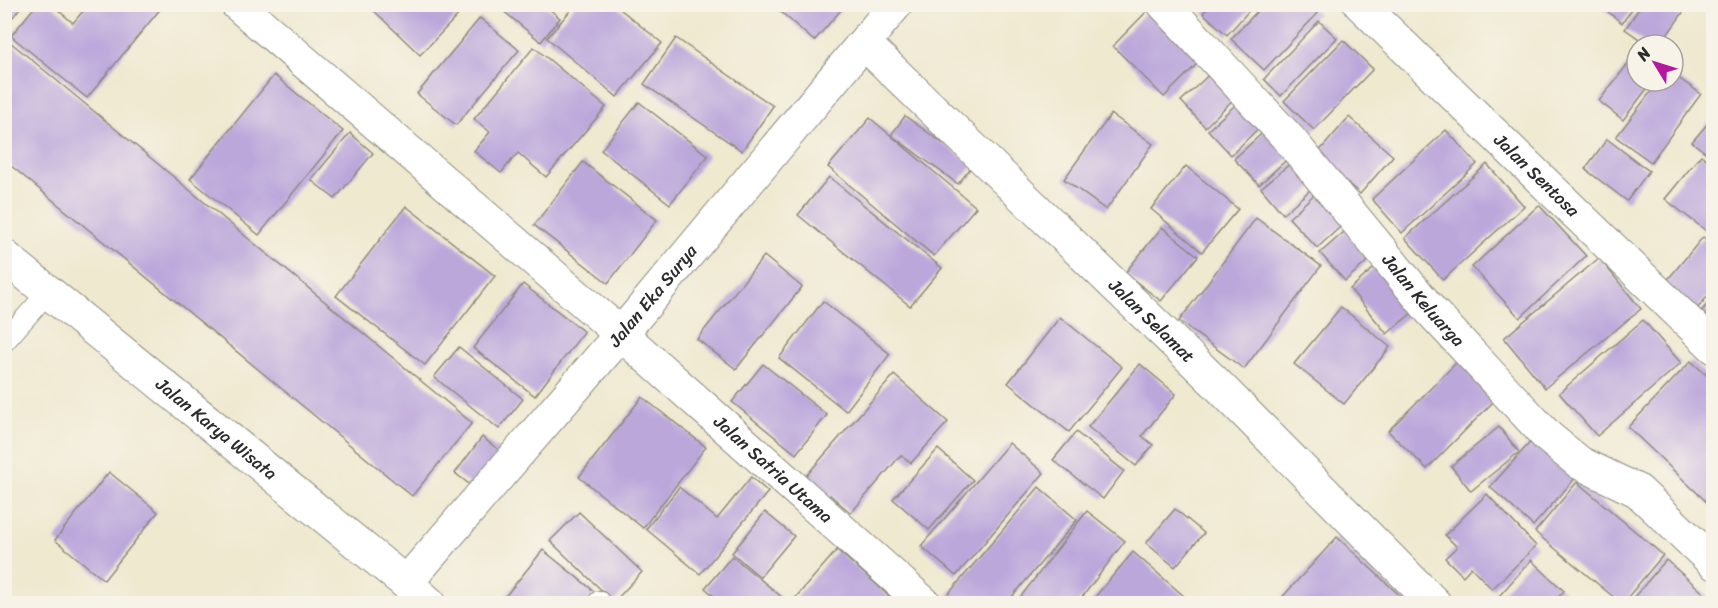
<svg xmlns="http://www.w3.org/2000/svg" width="1718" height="608" viewBox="0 0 1718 608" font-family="Sriracha,sans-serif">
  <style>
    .building { fill: #bca7db }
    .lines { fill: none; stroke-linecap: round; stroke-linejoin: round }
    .service-casing { stroke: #8d8a7e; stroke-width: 22 }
    .minor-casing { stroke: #8d8a7e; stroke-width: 35 }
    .tertiary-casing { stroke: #8d8a7e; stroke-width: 35 }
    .service { stroke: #fff; stroke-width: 20 }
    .minor { stroke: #fff; stroke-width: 33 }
    .tertiary { stroke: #fff; stroke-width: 33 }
    .labels { text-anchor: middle; stroke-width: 5; stroke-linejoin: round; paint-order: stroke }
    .street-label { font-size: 18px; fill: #2b2b2b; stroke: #f7f3e8 }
  </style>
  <rect width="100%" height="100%" fill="#f7f3e8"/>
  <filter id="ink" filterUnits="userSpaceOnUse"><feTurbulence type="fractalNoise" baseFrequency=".0167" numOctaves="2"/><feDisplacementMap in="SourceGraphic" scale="12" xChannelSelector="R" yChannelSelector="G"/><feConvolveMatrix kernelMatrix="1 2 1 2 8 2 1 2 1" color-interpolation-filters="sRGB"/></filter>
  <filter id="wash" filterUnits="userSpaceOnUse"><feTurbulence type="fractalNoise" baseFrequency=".008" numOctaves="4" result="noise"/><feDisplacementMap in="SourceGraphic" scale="24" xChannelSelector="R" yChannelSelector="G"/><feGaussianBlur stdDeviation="1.35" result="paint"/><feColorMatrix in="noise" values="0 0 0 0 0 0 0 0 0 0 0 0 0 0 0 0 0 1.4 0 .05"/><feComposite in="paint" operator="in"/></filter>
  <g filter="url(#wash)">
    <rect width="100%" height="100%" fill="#efe9d0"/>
    <g id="blocks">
      <g class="building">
        <polygon points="4,4 23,4 13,17 4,10"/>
        <polygon points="37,4 51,4 73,23 84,10 77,4 159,4 162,7 87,98 11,36"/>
        <polygon points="367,4 459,4 464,9 420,55"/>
        <polygon points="495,4 543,4 560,18 541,42"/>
        <polygon points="772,4 835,4 841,10 814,41"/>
        <polygon points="1154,4 1206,55 1164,97 1113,46"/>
        <polygon points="1211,4 1255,4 1227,35 1203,13"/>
        <polygon points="1264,4 1308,4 1318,13 1264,70 1231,39"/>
        <polygon points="1598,4 1636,4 1622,23"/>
        <polygon points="1642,4 1689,4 1660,45 1648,45 1625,29"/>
        <polygon points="575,5 615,5 662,43 617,97 547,38"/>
        <polygon points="480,18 519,50 456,125 417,94"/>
        <polygon points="1319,21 1337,38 1281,96 1264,79"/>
        <polygon points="4,37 472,423 412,496 4,160"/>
        <polygon points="676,38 773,106 742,151 644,84"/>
        <polygon points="1343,40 1373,69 1314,130 1284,101"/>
        <polygon points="534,47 606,107 546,177 518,153 501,173 474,151 490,132 474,119"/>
        <polygon points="1637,52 1637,81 1653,81 1623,120 1599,101"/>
        <polygon points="1217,67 1241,92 1205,127 1181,101"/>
        <polygon points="1673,74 1701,94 1651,162 1616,137 1659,81 1673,81"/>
        <polygon points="274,75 343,131 259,235 190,179"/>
        <polygon points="1244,97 1266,121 1231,155 1208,130"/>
        <polygon points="639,102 708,156 670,204 601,150"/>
        <polygon points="1111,114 1153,144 1106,210 1064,179"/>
        <polygon points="905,116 973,165 958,184 891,135"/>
        <polygon points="1714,116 1714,159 1692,142"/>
        <polygon points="1349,117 1393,156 1360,194 1316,155"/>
        <polygon points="870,118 976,207 934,256 828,167"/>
        <polygon points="1271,125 1295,152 1259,185 1234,159"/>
        <polygon points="1446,130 1477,164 1402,233 1372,199"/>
        <polygon points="350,133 373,153 335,199 311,180"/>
        <polygon points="1607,139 1649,171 1627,201 1585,169"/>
        <polygon points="1701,155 1714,165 1714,237 1665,199"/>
        <polygon points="1297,158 1318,183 1283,214 1261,188"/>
        <polygon points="583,162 657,220 608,283 534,225"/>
        <polygon points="1487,164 1524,206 1443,280 1405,238"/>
        <polygon points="1186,166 1238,209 1202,252 1151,209"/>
        <polygon points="829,177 942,268 910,306 798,215"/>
        <polygon points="1320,189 1348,220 1317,248 1289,218"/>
        <polygon points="1539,205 1586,256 1520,318 1472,267"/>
        <polygon points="406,206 495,276 425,365 336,296"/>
        <polygon points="1256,218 1321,266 1244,369 1179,321"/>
        <polygon points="1352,225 1377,253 1345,281 1320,253"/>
        <polygon points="1162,227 1198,256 1161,301 1125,273"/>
        <polygon points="1703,237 1714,246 1714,289 1696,310 1664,284"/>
        <polygon points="764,256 802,287 736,369 697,339"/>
        <polygon points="1599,258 1641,309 1545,388 1504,338"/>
        <polygon points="1382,261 1419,307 1387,334 1350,289"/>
        <polygon points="523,284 584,332 535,396 473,348"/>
        <polygon points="1714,297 1714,333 1696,317"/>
        <polygon points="823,301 890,354 846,411 779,358"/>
        <polygon points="1341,307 1390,347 1344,404 1294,364"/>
        <polygon points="1060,317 1122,367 1069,432 1008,383"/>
        <polygon points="1643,320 1681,363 1597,436 1559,393"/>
        <polygon points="459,347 523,399 499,429 434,377"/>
        <polygon points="1460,359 1498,397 1427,469 1388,431"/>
        <polygon points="1691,361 1714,382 1714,509 1628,427"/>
        <polygon points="763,364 827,415 796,454 732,402"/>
        <polygon points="1140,364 1176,394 1142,436 1153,445 1136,466 1088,427"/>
        <polygon points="894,375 948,422 911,463 901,455 851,513 830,495 821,504 799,484"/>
        <polygon points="642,397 706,447 643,528 579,477"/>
        <polygon points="1499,427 1519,452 1471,491 1451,466"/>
        <polygon points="1076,432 1124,471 1103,499 1053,460"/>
        <polygon points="482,437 504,454 477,490 455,473"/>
        <polygon points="1535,437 1577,476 1533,526 1490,487"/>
        <polygon points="1009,443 1044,473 956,576 921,546"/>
        <polygon points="938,449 973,480 929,530 893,499"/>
        <polygon points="109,472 158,512 104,580 55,540"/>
        <polygon points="751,477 768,492 700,574 646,529 679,487 717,519"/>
        <polygon points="1577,482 1663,555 1622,604 1535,532"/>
        <polygon points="1039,487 1077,520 1006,604 940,604"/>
        <polygon points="1487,494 1536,546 1492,589 1471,567 1463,576 1445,558 1457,547 1445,535"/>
        <polygon points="1175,509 1204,533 1175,567 1146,543"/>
        <polygon points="1087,511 1125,541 1077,604 1015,604"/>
        <polygon points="579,512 642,572 614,602 550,541"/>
        <polygon points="765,512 794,536 760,577 732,553"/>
        <polygon points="1337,537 1409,604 1276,604"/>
        <polygon points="543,550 595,592 586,604 499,604"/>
        <polygon points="837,550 874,582 897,604 790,604"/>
        <polygon points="1133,552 1177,590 1193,604 1089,604"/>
        <polygon points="732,556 783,598 779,604 723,604 705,588"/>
        <polygon points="1531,560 1564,591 1552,604 1492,604"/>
        <polygon points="1666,560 1714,602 1714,604 1628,604"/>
      </g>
    </g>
  </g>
  <g filter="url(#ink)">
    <use href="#blocks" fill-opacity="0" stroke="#8d8a7e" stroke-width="1.5"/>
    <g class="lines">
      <defs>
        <g id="service">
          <polyline points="4,342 50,290"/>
          <polyline points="597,604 599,601"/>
        </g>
        <g id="minor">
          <path id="s1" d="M 237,4 L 621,334 L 925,604"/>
          <path id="s2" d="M 1164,4 L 1290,140 L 1431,311 L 1548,437 L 1580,463 L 1638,491 L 1714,563"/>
          <path id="s3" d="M 1360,4 L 1714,347"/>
          <path id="s4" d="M 864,43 L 1214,381 L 1435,604"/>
          <polyline points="406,583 430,604"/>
        </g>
        <g id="tertiary">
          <path id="s5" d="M 4,256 L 406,583 L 621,334 L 896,4"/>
        </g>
      </defs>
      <use href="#service" class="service-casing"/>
      <use href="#minor" class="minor-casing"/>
      <use href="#tertiary" class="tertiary-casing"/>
      <use href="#service" class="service"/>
      <use href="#minor" class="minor"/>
      <use href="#tertiary" class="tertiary"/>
    </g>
  </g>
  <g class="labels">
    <g class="street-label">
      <text dy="6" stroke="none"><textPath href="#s3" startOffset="246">Jalan Sentosa</textPath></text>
      <text dy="6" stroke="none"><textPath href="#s5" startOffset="897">Jalan Eka Surya</textPath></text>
      <text dy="6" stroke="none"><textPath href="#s2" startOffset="394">Jalan Keluarga</textPath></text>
      <text dy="6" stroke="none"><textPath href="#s4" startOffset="400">Jalan Selamat</textPath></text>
      <text dy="6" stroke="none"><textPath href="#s5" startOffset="274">Jalan Karya Wisata</textPath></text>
      <text dy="6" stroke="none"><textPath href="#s1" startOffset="710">Jalan Satria Utama</textPath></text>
    </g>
  </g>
  <rect width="1718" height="608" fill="none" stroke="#f7f3e8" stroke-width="24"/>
  <g transform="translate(1655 63) rotate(308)"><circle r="28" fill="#f7f3e8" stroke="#a5a39c" stroke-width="1.5"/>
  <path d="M0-4.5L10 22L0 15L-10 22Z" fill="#b5179e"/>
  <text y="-9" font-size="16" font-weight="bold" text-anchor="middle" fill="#2b2b2b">N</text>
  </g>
</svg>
